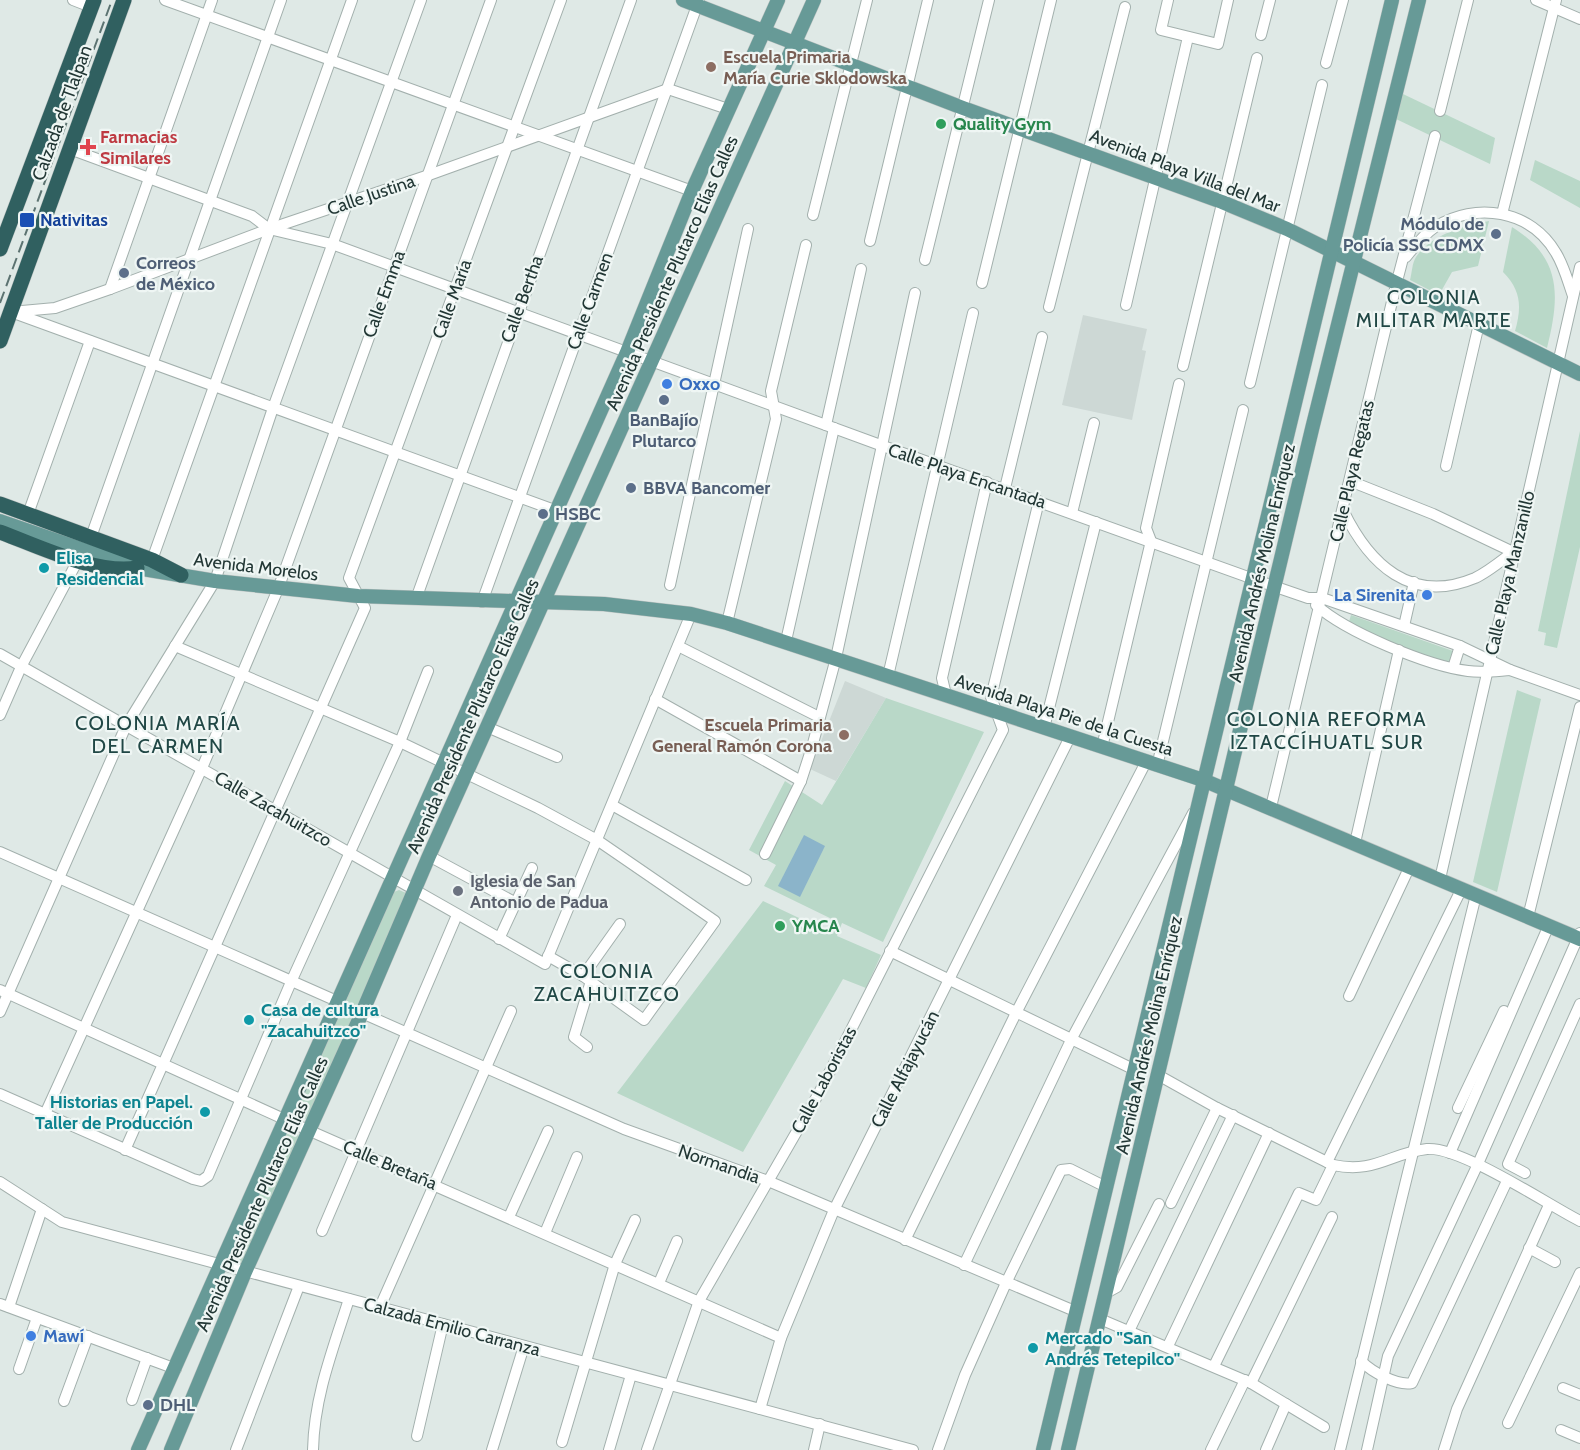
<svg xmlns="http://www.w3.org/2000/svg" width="1580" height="1450" viewBox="0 0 1580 1450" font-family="Cabin,sans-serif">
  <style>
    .built { fill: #cdd8d5 }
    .green { fill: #b9d8c8 }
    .water { fill: #8bb4ca }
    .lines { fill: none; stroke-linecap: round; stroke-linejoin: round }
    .minor-casing { stroke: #a3b0ad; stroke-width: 12 }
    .major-casing { stroke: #bdc3c2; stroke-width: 15 }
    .highway-casing { stroke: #bdc3c2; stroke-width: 16 }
    .minor { stroke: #fff; stroke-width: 10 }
    .major { stroke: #679a97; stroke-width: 14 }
    .highway { stroke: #306060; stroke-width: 15 }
    .rail { stroke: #5c7371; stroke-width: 2; stroke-dasharray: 12 6; stroke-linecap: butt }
    .education-dot { fill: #8d6e63; stroke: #eff6f4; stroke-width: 2 }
    .leisure-dot { fill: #2e9e5b; stroke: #eff6f4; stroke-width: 2 }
    .health-dot { fill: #e0444e; stroke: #eff6f4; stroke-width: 2 }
    .transit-dot { fill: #1a4fb4; stroke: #eff6f4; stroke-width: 2 }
    .service-dot { fill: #5c6f8a; stroke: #eff6f4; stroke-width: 2 }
    .shop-dot { fill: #3f7fe0; stroke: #eff6f4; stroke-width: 2 }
    .culture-dot { fill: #0f9aa8; stroke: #eff6f4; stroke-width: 2 }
    .worship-dot { fill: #6b7280; stroke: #eff6f4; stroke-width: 2 }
    .labels { text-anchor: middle; stroke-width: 4.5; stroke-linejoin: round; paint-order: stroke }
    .education-label { font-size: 18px; font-weight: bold; fill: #785e54; stroke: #eff6f4; text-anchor: start }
    .street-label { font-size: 18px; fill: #223735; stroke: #eff6f4 }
    .leisure-label { font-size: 18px; font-weight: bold; fill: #27864d; stroke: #eff6f4; text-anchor: start }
    .health-label { font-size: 18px; font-weight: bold; fill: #be3a42; stroke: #eff6f4; text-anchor: start }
    .transit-label { font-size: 18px; font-weight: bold; fill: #164399; stroke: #eff6f4; text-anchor: start }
    .service-label { font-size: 18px; font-weight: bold; fill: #4e5e75; stroke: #eff6f4; text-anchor: start }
    .shop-label { font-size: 18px; font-weight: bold; fill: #366cbe; stroke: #eff6f4; text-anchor: start }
    .culture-label { font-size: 18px; font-weight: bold; fill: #0d838f; stroke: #eff6f4; text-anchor: start }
    .worship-label { font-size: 18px; font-weight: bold; fill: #5b616d; stroke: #eff6f4; text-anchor: start }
    .neighbourhood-label { font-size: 20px; letter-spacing: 1.5px; fill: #204745; stroke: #eff6f4 }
  </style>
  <rect width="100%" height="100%" fill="#dfe9e6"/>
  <g class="built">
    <polygon points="1083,315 1147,329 1142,350 1146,351 1132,420 1062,405"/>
    <polygon points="845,681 886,698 836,781 810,769"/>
  </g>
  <g class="green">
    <polygon points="1403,94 1495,138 1490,164 1396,119"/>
    <polygon points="1535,160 1580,181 1580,208 1530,180"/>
    <path d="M 1489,221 L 1478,266 L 1452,272 L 1439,295 L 1410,280 C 1412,273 1412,263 1416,257 C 1432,234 1464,226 1489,221 Z"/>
    <path d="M 1512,227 C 1562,258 1560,296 1547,348 L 1515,331 C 1522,307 1521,290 1503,272 Z"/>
    <polygon points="1580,431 1580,547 1557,648 1544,645 1546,633 1538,631"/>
    <polygon points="1351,615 1453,651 1451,663 1446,664 1348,625"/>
    <polygon points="1517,690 1541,699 1497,892 1473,882"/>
    <polygon points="886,698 984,732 883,942 842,923 837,936 881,955 866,988 843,979 743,1152 617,1093 763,901 833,934 838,922 764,886 776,865 749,850 785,781 822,805"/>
    <polygon points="399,890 406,893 404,903 310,1117 305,1119 298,1115 297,1110 394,892"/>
    <polygon points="289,1131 297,1132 299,1141 247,1258 240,1264 233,1259 235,1246 284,1136"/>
  </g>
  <polygon class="water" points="804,835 825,846 800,897 778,886"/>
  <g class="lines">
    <defs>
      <g id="minor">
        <polyline points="73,0 91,7"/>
        <polyline points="165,0 692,191"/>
        <polyline points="1168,0 1161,30 1218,44 1228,0"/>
        <polyline points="1536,0 1580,19"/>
        <polyline points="1261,35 1270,0"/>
        <polyline points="1326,63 1343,0"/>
        <polyline points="1440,111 1468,0"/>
        <polyline points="70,149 252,216 269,229 332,244 883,446 1276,587 1308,598 1322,598 1460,646 1510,670 1580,695"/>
        <polyline points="1502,214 1556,0"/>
        <polyline points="813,215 867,0"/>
        <polyline points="870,241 928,0"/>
        <path d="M 1406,257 C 1415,246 1423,235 1435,227 C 1476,201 1531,210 1556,253 C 1564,266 1568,282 1573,296"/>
        <polyline points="925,260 989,0"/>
        <polyline points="982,283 1051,0"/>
        <polyline points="110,289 212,0"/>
        <polyline points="1126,305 1188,37"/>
        <polyline points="1049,307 1125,7"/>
        <polyline points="11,312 55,308 110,289 269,229 426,176 668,89 728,109"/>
        <polyline points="14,313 557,511"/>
        <polyline points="1183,366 1257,58"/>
        <polyline points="1250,383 1322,85"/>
        <polyline points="826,425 861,269"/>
        <polyline points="1446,466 1479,324"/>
        <polyline points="1350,481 1433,514 1513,552"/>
        <polyline points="1005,488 1042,337"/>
        <path d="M 1343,510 C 1369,564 1411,605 1475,578 C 1488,572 1501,561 1513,552"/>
        <polyline points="1072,513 1094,423"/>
        <polyline points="28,514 90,341"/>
        <polyline points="91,537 281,0"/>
        <polyline points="152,560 352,0"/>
        <polyline points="670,585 748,229"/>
        <polyline points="416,599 631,0"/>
        <polyline points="482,602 699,0"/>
        <path d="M 1316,605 C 1346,632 1428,666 1468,671 C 1482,673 1496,671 1510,670"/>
        <polyline points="727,623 776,419 771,391 806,245"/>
        <polyline points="1404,626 1414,582"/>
        <polyline points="786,641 834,428"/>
        <polyline points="175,646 400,742 538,808 597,840 715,921 644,1020 583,976 548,956"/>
        <polyline points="678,646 819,717"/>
        <polyline points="0,654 545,964 691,614"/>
        <polyline points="1453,668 1460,646"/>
        <polyline points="888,676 973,313"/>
        <polyline points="946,695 942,678 987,482"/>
        <polyline points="655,699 801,781"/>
        <polyline points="0,715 21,667 78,560"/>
        <polyline points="487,727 557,757"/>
        <polyline points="1044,728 1096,522"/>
        <polyline points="1102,747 1151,541 1146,528 1179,384"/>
        <polyline points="1157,766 1243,410"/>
        <polyline points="612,805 746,880"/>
        <polyline points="1271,807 1396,285 1435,136"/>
        <polyline points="1355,843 1399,650"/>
        <polyline points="0,852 339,1002"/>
        <polyline points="765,854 801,781 812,747 836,658 915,293"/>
        <polyline points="429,856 516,903"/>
        <polyline points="1440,879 1580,267"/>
        <polyline points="1528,917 1580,707"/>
        <polyline points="499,939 532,868"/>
        <polyline points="890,951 1133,1069"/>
        <polyline points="583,976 620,924"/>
        <polyline points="0,990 308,1130 781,1338"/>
        <polyline points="1349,996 1410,866"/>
        <polyline points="0,1012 126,726 215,581 273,408 421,0"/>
        <polyline points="362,1013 624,1129 768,1181 1077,1312"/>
        <polyline points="587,1047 574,1037 591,981"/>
        <path d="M 1158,1075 L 1217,1108 L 1333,1165 C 1375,1174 1390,1153 1427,1149 C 1460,1146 1547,1204 1580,1221"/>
        <polyline points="0,1094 193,1179 201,1181 208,1176 291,982 400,742 428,671"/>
        <polyline points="1458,1108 1504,1011"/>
        <polyline points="45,1114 202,768 278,589 491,0"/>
        <polyline points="125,1150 365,608 349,578 561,0"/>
        <polyline points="1450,1153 1549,925"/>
        <polyline points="1327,1162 1462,888"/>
        <polyline points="1525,1173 1508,1164 1580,1004"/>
        <polyline points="0,1182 62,1222 913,1450"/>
        <polyline points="1171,1203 1217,1108"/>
        <polyline points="509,1217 548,1131"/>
        <polyline points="322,1231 457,915"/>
        <polyline points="545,1233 577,1157"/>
        <polyline points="905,1240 1017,1011 1146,762"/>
        <polyline points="1529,1248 1555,1262"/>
        <polyline points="964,1265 1072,1038 1193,813"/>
        <polyline points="659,1283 677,1241"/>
        <polyline points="1106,1293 1117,1287 1159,1204"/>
        <polyline points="0,1304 176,1369"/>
        <polyline points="9,1307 42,1209"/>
        <polyline points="380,1307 511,1011"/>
        <polyline points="1100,1319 1251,1383 1324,1427"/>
        <polyline points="1129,1331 1233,1115"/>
        <polyline points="1168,1346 1269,1133"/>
        <path d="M 1361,1361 C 1372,1372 1397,1386 1412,1383 L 1507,1181"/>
        <polyline points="1214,1366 1299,1193 1316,1200 1333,1165"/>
        <polyline points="19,1369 37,1318"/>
        <polyline points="1251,1383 1332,1217"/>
        <polyline points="1563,1388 1580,1395"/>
        <polyline points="132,1400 147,1358"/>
        <polyline points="64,1401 88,1336"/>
        <polyline points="760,1409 781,1338 834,1210 1070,737"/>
        <polyline points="1508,1423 1580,1273"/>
        <polyline points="1561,1430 1580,1438"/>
        <polyline points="417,1436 443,1324"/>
        <polyline points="562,1442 615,1264 635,1220"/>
        <polyline points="236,1450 299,1286"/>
        <path d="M 313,1450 C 314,1397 333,1349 349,1299"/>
        <polyline points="492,1450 524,1346"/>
        <polyline points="609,1450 631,1375"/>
        <polyline points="647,1450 699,1301 819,1093 1003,730 991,697 1039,501"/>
        <polyline points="814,1450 820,1424"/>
        <polyline points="938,1450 965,1375 1006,1283 1061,1170 1070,1169 1106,1187"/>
        <polyline points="1211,1450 1245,1380"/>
        <polyline points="1266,1450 1286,1404"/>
        <polyline points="1340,1450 1476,895"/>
        <polyline points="1367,1450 1388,1356 1477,1166 1580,933"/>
        <polyline points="1444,1450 1457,1409 1549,1205"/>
      </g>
      <g id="major">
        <polyline points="683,0 963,108 1222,202 1287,229 1580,374"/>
        <polyline points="0,521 137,568 215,581 358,596 604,604 691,614 727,623 1203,780 1580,939"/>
        <polyline points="138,1450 627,352 692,191 778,0"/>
        <polyline points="171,1450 245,1272 362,1013 429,856 814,0"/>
        <polyline points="1043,1450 1392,0"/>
        <polyline points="1068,1450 1312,429 1419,0"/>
      </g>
      <g id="highway">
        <polyline points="0,249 94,0"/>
        <polyline points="0,341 124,0"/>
        <polyline points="0,504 152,560 181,575"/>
        <path d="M 0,532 C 38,546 97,575 137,568"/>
      </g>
    </defs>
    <use href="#minor" class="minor-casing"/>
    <use href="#major" class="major-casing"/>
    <use href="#highway" class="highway-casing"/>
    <use href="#minor" class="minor"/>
    <use href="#major" class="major"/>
    <use href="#highway" class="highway"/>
    <polyline class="rail" points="0,303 112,0"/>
  </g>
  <g class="education-dot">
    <circle cx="711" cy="67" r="6"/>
    <circle cx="844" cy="735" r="6"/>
  </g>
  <g class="leisure-dot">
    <circle cx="941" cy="124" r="6"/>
    <circle cx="780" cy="926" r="6"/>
  </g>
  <path class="health-dot" d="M85 138h6v6h6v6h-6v6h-6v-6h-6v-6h6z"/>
  <rect class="transit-dot" x="19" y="212" width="16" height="16" rx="3"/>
  <g class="service-dot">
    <circle cx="1496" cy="234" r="6"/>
    <circle cx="124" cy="273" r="6"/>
    <circle cx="664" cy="400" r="6"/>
    <circle cx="631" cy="488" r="6"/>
    <circle cx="543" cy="514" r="6"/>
    <circle cx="148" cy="1405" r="6"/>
  </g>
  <g class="shop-dot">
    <circle cx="667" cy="384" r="6"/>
    <circle cx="1427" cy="595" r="6"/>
    <circle cx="31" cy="1336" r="6"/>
  </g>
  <g class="culture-dot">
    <circle cx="44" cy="568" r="6"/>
    <circle cx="249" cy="1020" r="6"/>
    <circle cx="205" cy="1112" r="6"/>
    <circle cx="1033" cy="1348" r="6"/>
  </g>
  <circle class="worship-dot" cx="458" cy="891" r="6"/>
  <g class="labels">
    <g class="education-label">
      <text x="723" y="63">Escuela Primaria<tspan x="723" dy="21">María Curie Sklodowska</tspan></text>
      <text x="832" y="731" text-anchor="end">Escuela Primaria<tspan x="832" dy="21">General Ramón Corona</tspan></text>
    </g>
    <g class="street-label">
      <text transform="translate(62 113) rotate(-70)" y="6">Calzada de Tlalpan</text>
      <text transform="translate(1185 171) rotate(21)" y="6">Avenida Playa Villa del Mar</text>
      <text transform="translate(371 195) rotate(-19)" y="6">Calle Justina</text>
      <text transform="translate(672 273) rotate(-66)" y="6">Avenida Presidente Plutarco Elías Calles</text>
      <text transform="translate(384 294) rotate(-70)" y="6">Calle Emma</text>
      <text transform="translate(452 299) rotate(-70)" y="6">Calle María</text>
      <text transform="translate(522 299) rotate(-70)" y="6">Calle Bertha</text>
      <text transform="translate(590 301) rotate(-70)" y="6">Calle Carmen</text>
      <text transform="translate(1352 471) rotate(-77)" y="6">Calle Playa Regatas</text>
      <text transform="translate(967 476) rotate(19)" y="6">Calle Playa Encantada</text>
      <text transform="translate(1262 563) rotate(-77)" y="6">Avenida Andrés Molina Enríquez</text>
      <text transform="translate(256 567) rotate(7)" y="6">Avenida Morelos</text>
      <text transform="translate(1510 573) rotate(-77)" y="6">Calle Playa Manzanillo</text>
      <text transform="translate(1064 715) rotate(18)" y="6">Avenida Playa Pie de la Cuesta</text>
      <text transform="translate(473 716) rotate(-66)" y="6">Avenida Presidente Plutarco Elías Calles</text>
      <text transform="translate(273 809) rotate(30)" y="6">Calle Zacahuitzco</text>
      <text transform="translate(1149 1035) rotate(-77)" y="6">Avenida Andrés Molina Enríquez</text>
      <text transform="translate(905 1069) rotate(-63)" y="6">Calle Alfajayucán</text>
      <text transform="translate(824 1080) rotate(-62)" y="6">Calle Laboristas</text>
      <text transform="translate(719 1164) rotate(19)" y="6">Normandia</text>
      <text transform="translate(390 1165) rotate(23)" y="6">Calle Bretaña</text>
      <text transform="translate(262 1194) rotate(-66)" y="6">Avenida Presidente Plutarco Elías Calles</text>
      <text transform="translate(452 1327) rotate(15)" y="6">Calzada Emilio Carranza</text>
    </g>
    <g class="leisure-label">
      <text x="953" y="130">Quality Gym</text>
      <text x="792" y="932">YMCA</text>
    </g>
    <g class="health-label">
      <text x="100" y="143">Farmacias<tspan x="100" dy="21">Similares</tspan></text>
    </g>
    <g class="transit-label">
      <text x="40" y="226">Nativitas</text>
    </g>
    <g class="service-label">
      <text x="1484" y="230" text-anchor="end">Módulo de<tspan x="1484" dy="21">Policía SSC CDMX</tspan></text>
      <text x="136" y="269">Correos<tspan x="136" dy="21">de México</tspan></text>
      <text x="664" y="426" text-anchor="middle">BanBajío<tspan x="664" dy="21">Plutarco</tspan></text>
      <text x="643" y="494">BBVA Bancomer</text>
      <text x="555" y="520">HSBC</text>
      <text x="160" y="1411">DHL</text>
    </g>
    <g class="shop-label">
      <text x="679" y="390">Oxxo</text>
      <text x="1415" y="601" text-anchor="end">La Sirenita</text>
      <text x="43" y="1342">Mawí</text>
    </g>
    <g class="culture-label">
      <text x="56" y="564">Elisa<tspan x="56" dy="21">Residencial</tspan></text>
      <text x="261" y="1016">Casa de cultura<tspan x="261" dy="21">"Zacahuitzco"</tspan></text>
      <text x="193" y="1108" text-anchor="end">Historias en Papel.<tspan x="193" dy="21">Taller de Producción</tspan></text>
      <text x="1045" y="1344">Mercado "San<tspan x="1045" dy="21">Andrés Tetepilco"</tspan></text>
    </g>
    <g class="worship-label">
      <text x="470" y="887">Iglesia de San<tspan x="470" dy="21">Antonio de Padua</tspan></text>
    </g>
    <g class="neighbourhood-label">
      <text x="1434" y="304">COLONIA<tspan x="1434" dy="23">MILITAR MARTE</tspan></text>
      <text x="1327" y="726">COLONIA REFORMA<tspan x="1327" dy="23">IZTACCÍHUATL SUR</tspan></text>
      <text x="158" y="730">COLONIA MARÍA<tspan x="158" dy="23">DEL CARMEN</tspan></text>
      <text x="607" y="978">COLONIA<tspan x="607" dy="23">ZACAHUITZCO</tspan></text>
    </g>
  </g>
</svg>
